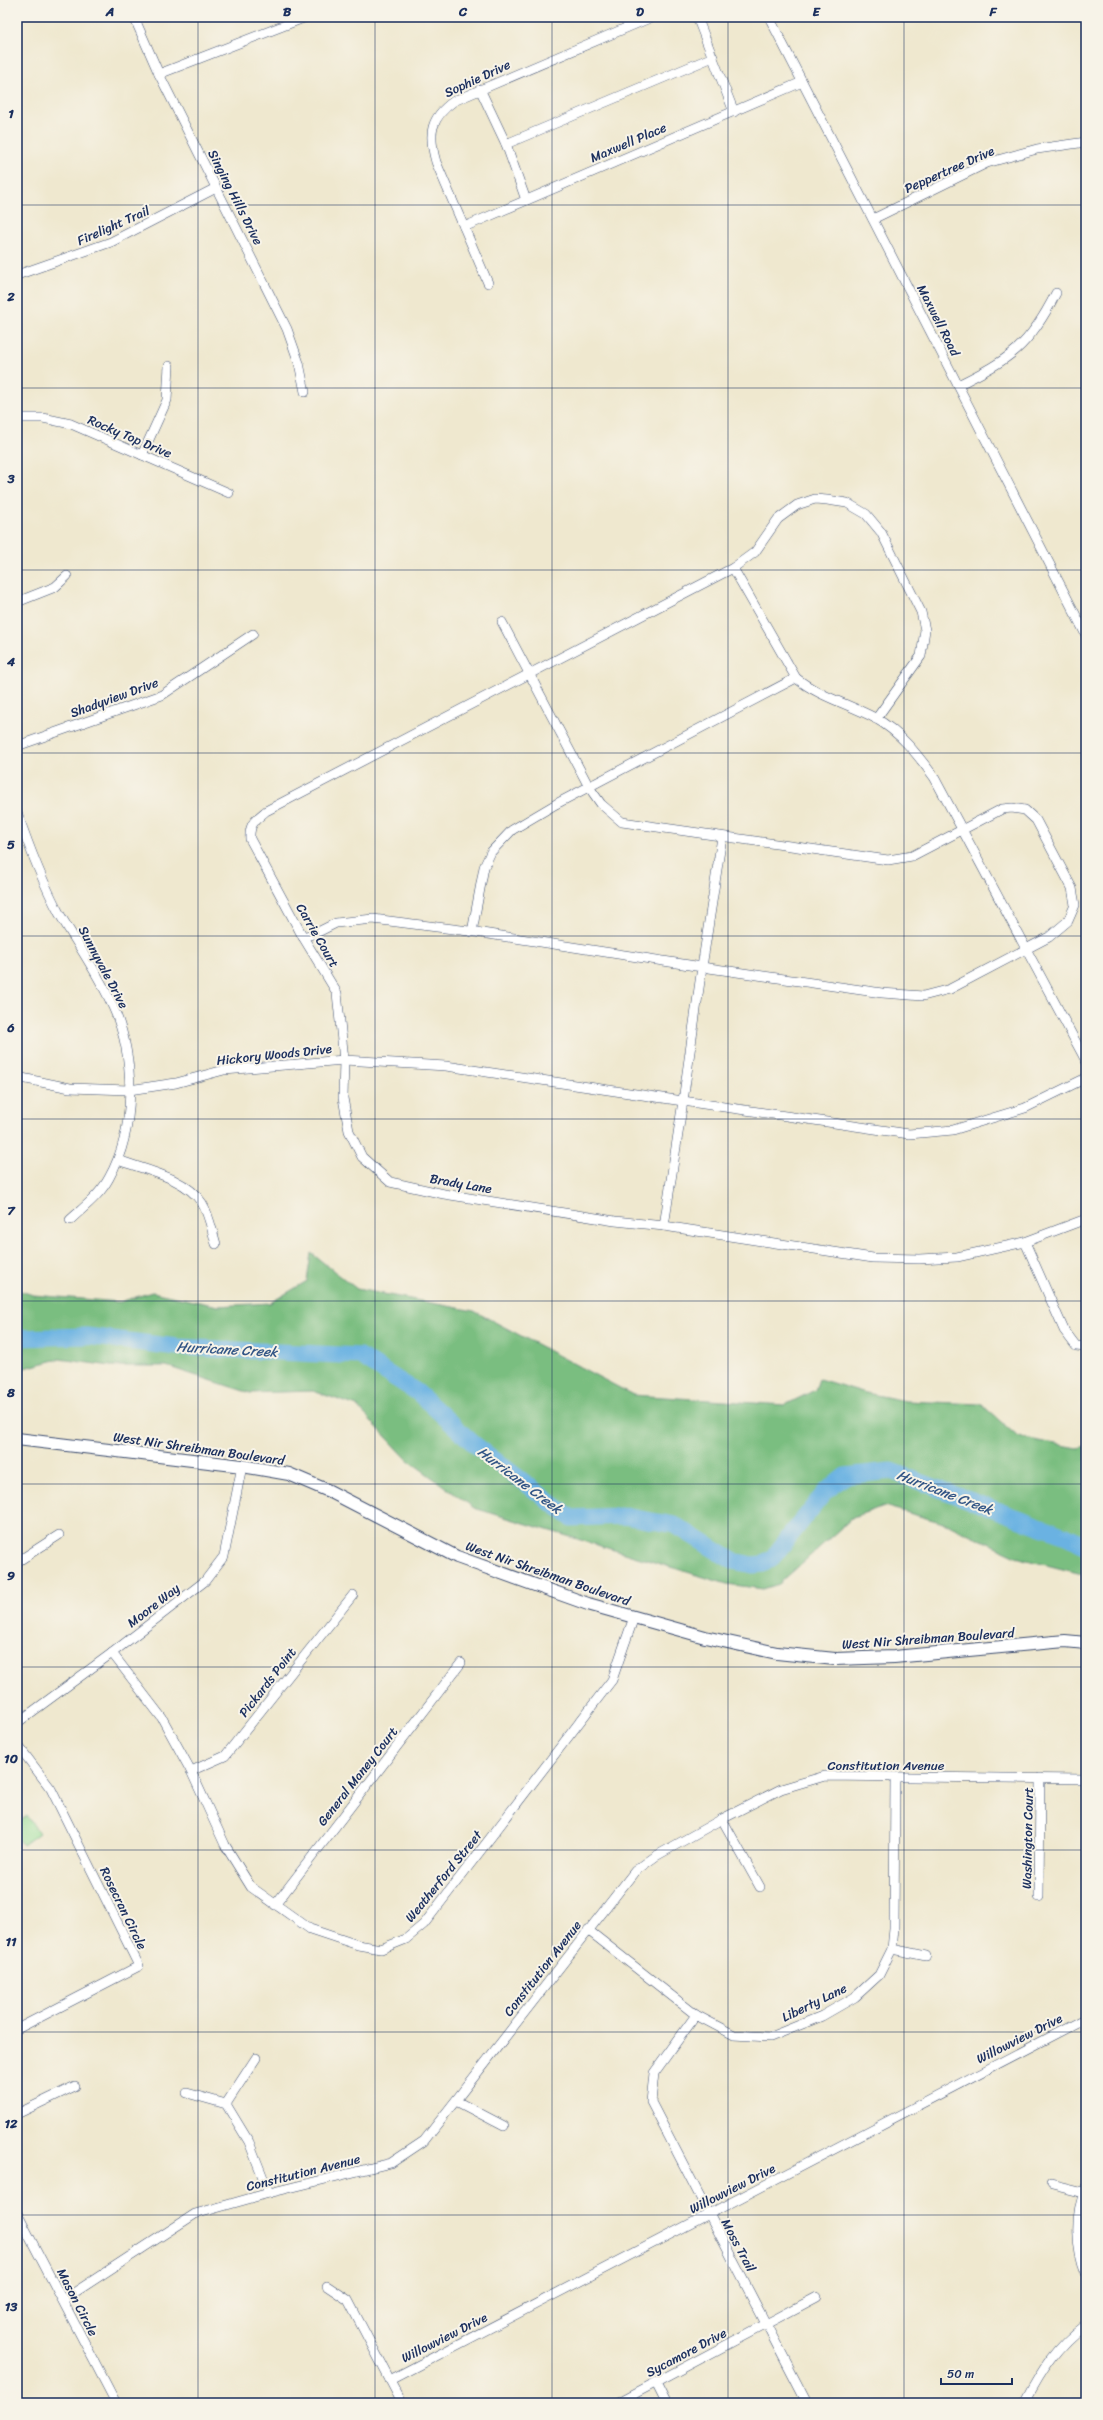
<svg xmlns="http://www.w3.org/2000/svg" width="1103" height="2420" viewBox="0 0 1103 2420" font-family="Sriracha,sans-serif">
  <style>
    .green { fill: #99df98; stroke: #5a877b }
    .forest { fill: #7abe80; stroke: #4a766f }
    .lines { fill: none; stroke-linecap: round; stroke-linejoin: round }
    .river { stroke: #6ab2e2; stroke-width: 17 }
    .minor-casing { stroke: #3b4b6f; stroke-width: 10 }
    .secondary-casing { stroke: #3b4b6f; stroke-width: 14 }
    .minor { stroke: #fff; stroke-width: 9 }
    .secondary { stroke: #fff; stroke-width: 12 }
    .grid { fill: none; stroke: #1b2f5e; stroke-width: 1; stroke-opacity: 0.55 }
    .labels { text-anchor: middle; stroke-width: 4; stroke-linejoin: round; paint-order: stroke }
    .street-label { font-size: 13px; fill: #1b2f5e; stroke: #f7f3e8 }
    .water-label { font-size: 14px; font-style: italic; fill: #335686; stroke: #f7f3e8 }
    .neatline { fill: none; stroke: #1b2f5e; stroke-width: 1.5 }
    .grid-label { font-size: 13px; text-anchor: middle; font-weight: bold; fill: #1b2f5e }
  </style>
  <rect width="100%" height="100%" fill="#f7f3e8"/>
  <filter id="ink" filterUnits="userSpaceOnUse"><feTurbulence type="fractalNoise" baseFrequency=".025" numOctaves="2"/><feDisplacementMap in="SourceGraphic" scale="8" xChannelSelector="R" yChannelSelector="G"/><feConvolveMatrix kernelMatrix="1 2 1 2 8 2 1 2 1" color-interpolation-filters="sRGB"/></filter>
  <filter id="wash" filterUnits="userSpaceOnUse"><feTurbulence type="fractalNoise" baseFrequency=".012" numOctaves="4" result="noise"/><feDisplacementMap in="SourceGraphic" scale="16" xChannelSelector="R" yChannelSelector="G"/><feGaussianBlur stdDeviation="0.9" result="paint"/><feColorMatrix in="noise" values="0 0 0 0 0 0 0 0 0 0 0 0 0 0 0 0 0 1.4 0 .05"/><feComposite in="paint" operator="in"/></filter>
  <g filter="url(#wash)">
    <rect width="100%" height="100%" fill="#efe8cf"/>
    <polygon class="green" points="27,1816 39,1833 23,1845 17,1838 17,1823"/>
    <polygon class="forest" points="311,1253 357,1289 474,1311 633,1395 785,1405 815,1390 819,1379 866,1393 906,1401 981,1404 1018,1437 1077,1448 1086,1446 1086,1575 1023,1559 947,1524 884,1506 853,1517 779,1584 763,1589 727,1584 474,1508 408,1460 357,1406 313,1391 250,1393 166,1366 111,1366 59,1359 17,1370 17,1290 33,1295 120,1302 152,1292 218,1306 270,1303 307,1281"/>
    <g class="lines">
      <polyline class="river" points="17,1338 86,1336 177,1347 360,1356 417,1392 474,1444 571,1518 624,1516 675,1525 733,1561 753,1565 763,1564 773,1557 825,1492 845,1476 891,1471 1066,1536 1086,1546"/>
    </g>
  </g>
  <g filter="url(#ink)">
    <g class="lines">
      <defs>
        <g id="minor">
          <polyline points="134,17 159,74 287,329 299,363 305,392"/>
          <polyline points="697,17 734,112"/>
          <polyline points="769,17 1086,635"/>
          <polyline points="159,74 306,17"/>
          <polyline points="480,89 506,144 526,200"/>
          <polyline points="506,144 713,57"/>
          <polyline points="873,219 987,163 1037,149 1086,142"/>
          <polyline points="464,227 802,82"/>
          <polyline points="17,275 111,242 216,188"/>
          <path d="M 488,283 L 436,162 C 428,134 430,118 454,101 L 652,17"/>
          <path d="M 958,385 C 1010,359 1029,347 1056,293"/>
          <polyline points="17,418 43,418 71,424 229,493"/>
          <polyline points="142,455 167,400 169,366"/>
          <path d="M 733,568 L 796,678 C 820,697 849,704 875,718 C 900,732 917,754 934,777 L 1086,1061"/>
          <polyline points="17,602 55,587 67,576"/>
          <polyline points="502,622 589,787 601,804 622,822 888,860 912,856 1002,809 1012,808 1025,810 1036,820 1072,888 1075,905 1068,921 1049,937 950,989 923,996 882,993 702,967 722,837"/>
          <path d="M 876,719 L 921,656 L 925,630 L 921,612 L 881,532 L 866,514 L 847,503 L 827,500 L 815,499 L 797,505 L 778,519 L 755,552 L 733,568 L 266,811 C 255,820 249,824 250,839 L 303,937 L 337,993 L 344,1060 L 343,1098 L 349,1131 L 362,1157 L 390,1182 L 444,1194 L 615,1221 L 664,1226 L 873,1258 L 919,1259 L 957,1257 L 1025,1242 L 1064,1330 L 1076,1346 L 1086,1347"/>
          <polyline points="17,746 162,695 253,634"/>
          <path d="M 17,812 C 29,847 42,881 59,913 C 77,944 99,974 113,1007 C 136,1058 136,1129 109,1178 C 100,1195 84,1207 70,1220"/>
          <polyline points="472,932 484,867 491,852 512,830 556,804 796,678"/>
          <polyline points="17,1077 70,1088 129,1090 176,1083 224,1070 344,1060 446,1066 683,1101 702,967 469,931 373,919 336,923 316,933 303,937"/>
          <path d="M 118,1160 C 145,1170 185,1177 202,1203 C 209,1214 212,1231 216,1244"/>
          <polyline points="664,1226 683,1101 909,1134 953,1130 1025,1108 1086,1078"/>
          <polyline points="1025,1242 1086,1219"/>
          <polyline points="17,1562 59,1535"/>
          <polyline points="112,1653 162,1718 191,1771 225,1845 251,1887 310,1929 358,1945 381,1949 406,1939 424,1924 612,1680 634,1617"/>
          <polyline points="17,1723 112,1653 205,1581 224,1556 242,1466"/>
          <polyline points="17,1744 51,1789 139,1966 17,2029"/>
          <polyline points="191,1771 225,1756 353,1595"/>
          <polyline points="722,1819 760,1887"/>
          <polyline points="1039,1897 1040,1778"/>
          <polyline points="275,1905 461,1663"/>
          <polyline points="588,1930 696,2015 734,2035 770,2037 822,2016 855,1997 879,1975 892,1949 894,1929 895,1778"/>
          <polyline points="892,1949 926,1956"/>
          <polyline points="696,2015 654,2073 651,2102 807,2403"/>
          <polyline points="187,2093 226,2104 249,2142 269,2193"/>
          <polyline points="456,2101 504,2126"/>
          <polyline points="226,2104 256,2058"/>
          <polyline points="17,2114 75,2086"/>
          <polyline points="1052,2185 1084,2193"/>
          <path d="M 1086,2189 C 1074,2213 1076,2248 1086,2272"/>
          <polyline points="17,2213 116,2403"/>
          <polyline points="327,2286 348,2300 402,2403"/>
          <polyline points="63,2300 195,2214 269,2193 391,2163 424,2141 635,1871 656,1856 722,1819 781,1789 825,1776 1086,1779"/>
          <polyline points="390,2380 1086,2018"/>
          <polyline points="656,2383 666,2403"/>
          <polyline points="617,2403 817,2297"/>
          <path d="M 1024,2403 C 1040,2372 1057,2345 1086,2324"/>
        </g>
        <polyline id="secondary" points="17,1439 242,1466 289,1474 329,1491 457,1557 588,1604 705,1637 777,1653 835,1659 894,1657 1065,1641 1086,1643"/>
      </defs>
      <use href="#minor" class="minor-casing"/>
      <use href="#secondary" class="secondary-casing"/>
      <use href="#minor" class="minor"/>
      <use href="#secondary" class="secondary"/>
    </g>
  </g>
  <path class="grid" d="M 198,17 L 198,2403M 375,17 L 375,2403M 552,17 L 552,2403M 728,17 L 728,2403M 904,17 L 904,2403M 17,205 L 1086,205M 17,388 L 1086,388M 17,570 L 1086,570M 17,753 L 1086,753M 17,936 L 1086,936M 17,1119 L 1086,1119M 17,1301 L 1086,1301M 17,1484 L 1086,1484M 17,1667 L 1086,1667M 17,1850 L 1086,1850M 17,2032 L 1086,2032M 17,2215 L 1086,2215"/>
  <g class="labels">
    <g class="street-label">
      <text transform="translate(477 78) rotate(-25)" y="5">Sophie Drive</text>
      <text transform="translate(628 142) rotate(-23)" y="5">Maxwell Place</text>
      <text transform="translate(949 169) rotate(-24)" y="5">Peppertree Drive</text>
      <text transform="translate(236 197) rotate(63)" y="5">Singing Hills Drive</text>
      <text transform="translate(113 225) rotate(-24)" y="5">Firelight Trail</text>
      <text transform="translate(939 320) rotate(63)" y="5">Maxwell Road</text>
      <text transform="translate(130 436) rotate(23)" y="5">Rocky Top Drive</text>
      <text transform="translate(114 697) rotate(-20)" y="5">Shadyview Drive</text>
      <text transform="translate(318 935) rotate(60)" y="5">Carrie Court</text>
      <text transform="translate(104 967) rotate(62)" y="5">Sunnyvale Drive</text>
      <text transform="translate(274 1054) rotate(-6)" y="5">Hickory Woods Drive</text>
      <text transform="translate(461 1183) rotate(10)" y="5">Brady Lane</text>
      <text transform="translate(199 1448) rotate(8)" y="5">West Nir Shreibman Boulevard</text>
      <text transform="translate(548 1573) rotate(19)" y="5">West Nir Shreibman Boulevard</text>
      <text transform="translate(153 1605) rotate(-38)" y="5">Moore Way</text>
      <text transform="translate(928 1638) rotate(-4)" y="5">West Nir Shreibman Boulevard</text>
      <text transform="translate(267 1682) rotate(-52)" y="5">Pickards Point</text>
      <text x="886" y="1770">Constitution Avenue</text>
      <text transform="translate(357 1776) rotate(-52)" y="5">General Maney Court</text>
      <text transform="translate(1027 1838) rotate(-89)" y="5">Washington Court</text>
      <text transform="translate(443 1876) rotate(-51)" y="5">Weatherford Street</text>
      <text transform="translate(124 1908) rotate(64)" y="5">Rosecran Circle</text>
      <text transform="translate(542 1968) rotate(-52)" y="5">Constitution Avenue</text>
      <text transform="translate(814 2002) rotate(-26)" y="5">Liberty Lane</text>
      <text transform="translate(1019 2038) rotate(-27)" y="5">Willowview Drive</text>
      <text transform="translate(303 2172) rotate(-14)" y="5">Constitution Avenue</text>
      <text transform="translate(732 2188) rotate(-27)" y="5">Willowview Drive</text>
      <text transform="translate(739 2245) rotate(62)" y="5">Moss Trail</text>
      <text transform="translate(78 2302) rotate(63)" y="5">Mason Circle</text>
      <text transform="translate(444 2337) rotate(-27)" y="5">Willowview Drive</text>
      <text transform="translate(686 2352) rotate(-28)" y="5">Sycamore Drive</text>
    </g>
    <g class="water-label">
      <text transform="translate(227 1349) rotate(3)" y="5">Hurricane Creek</text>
      <text transform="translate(520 1480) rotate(37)" y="5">Hurricane Creek</text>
      <text transform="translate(945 1492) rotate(21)" y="5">Hurricane Creek</text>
    </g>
  </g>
  <rect width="1103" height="2420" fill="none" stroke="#f7f3e8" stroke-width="44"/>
  <path d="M941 2378v6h71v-6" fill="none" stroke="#1b2f5e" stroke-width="2"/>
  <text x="947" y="2378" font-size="12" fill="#1b2f5e" stroke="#f7f3e8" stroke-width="3" paint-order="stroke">50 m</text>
  <rect x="22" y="22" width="1059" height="2376" class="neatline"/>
  <g class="grid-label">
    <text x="110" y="16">A</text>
    <text x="287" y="16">B</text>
    <text x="463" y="16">C</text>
    <text x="640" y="16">D</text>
    <text x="816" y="16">E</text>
    <text x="993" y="16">F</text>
    <text x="11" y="118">1</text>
    <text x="11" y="301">2</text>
    <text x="11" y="483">3</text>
    <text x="11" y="666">4</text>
    <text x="11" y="849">5</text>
    <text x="11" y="1032">6</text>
    <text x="11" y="1215">7</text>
    <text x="11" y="1397">8</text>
    <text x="11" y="1580">9</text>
    <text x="11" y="1763">10</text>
    <text x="11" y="1946">11</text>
    <text x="11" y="2128">12</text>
    <text x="11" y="2311">13</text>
  </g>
</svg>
